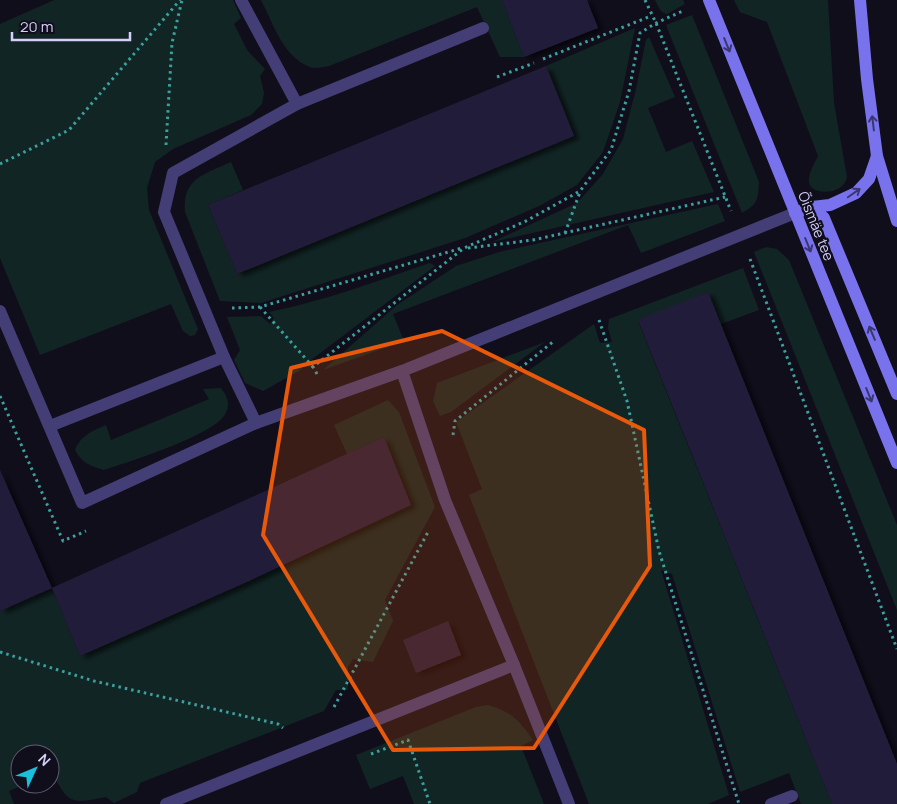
<svg xmlns="http://www.w3.org/2000/svg" width="897" height="804" viewBox="0 0 897 804" font-family="Manrope,sans-serif">
  <style>
    .green { fill: #122525 }
    .building { fill: #241c3b; filter: url(#shadow) }
    .lines { fill: none; stroke-linecap: round; stroke-linejoin: round }
    .path { stroke: #3ba19e; stroke-width: 3; stroke-dasharray: 2.5 4; stroke-linecap: butt }
    .street { stroke: #433e75; stroke-width: 12 }
    .secondary { stroke: #7972ed; stroke-width: 12 }
    .oneway { stroke: #3b3670 }
    .marked { fill: #e8590c; fill-opacity: 0.2; stroke: #e8590c; stroke-width: 4; stroke-linejoin: round }
    .labels { text-anchor: middle; stroke-width: 4.5; stroke-linejoin: round; paint-order: stroke }
    .street-label { font-size: 14px; fill: #d5cff9; stroke: #110e1c }
  </style>
  <defs>
    <filter id="shadow"><feDropShadow dx="5.5" dy="3" stdDeviation="2.5" flood-color="#0009"/></filter>
  </defs>
  <rect width="100%" height="100%" fill="#110e1c"/>
  <g class="green">
    <polygon points="54,0 233,0 241,18 234,24 247,50 265,69 260,76 264,93 262,104 251,115 173,149 155,162 147,188 149,210 198,329 195,335 190,336 183,331 171,304 40,355 0,258 0,24"/>
    <path d="M 261,0 L 502,0 L 524,57 L 500,57 L 477,7 L 329,66 C 323,67 315,69 310,67 C 283,57 273,23 261,0 Z"/>
    <path d="M 655,0 L 683,0 L 685,4 L 667,14 C 660,13 658,6 655,0 Z"/>
    <path d="M 734,0 L 828,0 L 834,103 L 847,177 C 844,196 809,196 809,181 C 808,173 815,163 818,156 L 767,22 L 740,12 Z"/>
    <path d="M 692,15 L 759,182 C 758,199 758,204 742,213 L 666,25 Z"/>
    <path d="M 635,28 L 620,102 L 603,152 L 577,185 L 539,206 L 465,238 L 261,303 L 220,301 L 185,212 C 182,178 205,174 231,162 L 243,190 L 208,205 L 237,274 L 573,136 L 546,66 Z"/>
    <polygon points="649,37 675,97 648,108 666,152 692,141 714,192 492,242 577,203 603,174 623,139 636,89 646,40"/>
    <polygon points="718,204 725,221 641,253 628,225 393,314 404,341 323,370 397,305 456,266 499,252"/>
    <polygon points="766,247 777,249 789,260 897,525 897,610 754,252"/>
    <path d="M 430,263 L 435,266 L 311,360 L 299,371 L 263,391 L 245,383 L 234,360 L 240,350 L 227,317 L 261,316 L 270,324 L 274,318 L 269,312 C 324,301 377,281 430,263 Z"/>
    <polygon points="743,268 759,310 721,324 708,292 638,321 832,804 801,804 789,773 740,792 672,574 661,570 729,795 708,804 589,804 469,495 482,489 456,422 594,324 600,343 612,342 608,328 609,319"/>
    <polygon points="545,342 451,412 440,416 433,401 437,383"/>
    <path d="M 221,388 C 228,397 231,406 224,416 C 208,437 131,461 104,470 C 90,466 82,463 75,450 C 81,435 93,431 106,425 L 111,440 L 209,399 L 203,389 Z"/>
    <path d="M 388,400 L 399,412 L 435,507 L 385,600 L 393,621 L 373,662 L 353,659 L 348,667 L 348,690 L 336,690 L 324,711 L 140,783 L 137,792 L 114,803 L 106,797 C 72,804 68,804 53,774 L 50,775 L 50,754 L 20,754 L 20,784 L 26,784 L 9,791 L 14,804 L 0,804 L 0,611 L 52,588 L 80,656 L 249,581 L 411,505 L 384,437 L 347,454 L 334,425 Z"/>
    <path d="M 488,705 C 513,713 518,719 533,740 L 521,746 L 544,804 L 414,804 L 403,776 L 370,789 L 356,755 L 476,707 Z"/>
  </g>
  <g class="building">
    <polygon points="502,0 587,0 598,28 524,57"/>
    <polygon points="546,66 574,136 237,274 208,205"/>
    <polygon points="708,292 897,764 897,804 832,804 638,320"/>
    <polygon points="384,437 411,505 249,581 80,656 52,588"/>
    <polygon points="0,470 52,588 0,611"/>
    <polygon points="448,621 461,655 416,673 403,640"/>
  </g>
  <g class="lines">
    <g class="path">
      <polyline points="645,0 656,23 731,211"/>
      <polyline points="543,59 651,16"/>
      <polyline points="497,77 534,63"/>
      <polyline points="166,145 172,43 182,0"/>
      <polyline points="0,164 69,130 180,0"/>
      <polyline points="565,233 580,192"/>
      <polyline points="468,248 533,240 725,197"/>
      <polyline points="750,259 897,649"/>
      <polyline points="260,307 313,367"/>
      <polyline points="232,308 260,307 462,248"/>
      <polyline points="599,320 627,401 659,551 739,804"/>
      <polyline points="317,374 313,367 464,248 526,221 580,191 611,150 629,91 640,33 656,23 685,10"/>
      <polyline points="0,396 63,541 86,531"/>
      <polyline points="453,435 455,421 554,341"/>
      <polyline points="0,652 94,681 278,724 283,728"/>
      <polyline points="334,707 428,532"/>
      <polyline points="371,754 408,740 430,804"/>
    </g>
    <g class="street">
      <polyline points="241,0 297,104"/>
      <polyline points="0,311 82,503 256,423 402,371 795,213"/>
      <polyline points="402,371 445,500 514,665 569,804"/>
      <polyline points="256,423 224,357 164,212 173,173 297,104 483,28"/>
      <polyline points="50,426 224,357"/>
      <polyline points="166,804 514,665"/>
      <polyline points="771,804 792,796"/>
    </g>
    <g class="secondary">
      <polyline points="709,0 897,463"/>
      <polyline points="860,0 867,79 877,156 897,221"/>
      <polyline points="812,207 824,218 897,394"/>
      <polyline points="795,213 812,207 830,205 856,193 869,179 877,156"/>
    </g>
  </g>
  <defs><path id="oneway-shaft" d="M-6 0H5M1.5-3L5.5 0L1.5 3" fill="none" stroke-width="1.6" stroke-linecap="round" stroke-linejoin="round" transform="scale(1.25)"/></defs>
  <g class="oneway">
    <use href="#oneway-shaft" transform="translate(727 45) rotate(68)"/>
    <use href="#oneway-shaft" transform="translate(873 123) rotate(-97)"/>
    <use href="#oneway-shaft" transform="translate(854 193) rotate(-35)"/>
    <use href="#oneway-shaft" transform="translate(808 245) rotate(68)"/>
    <use href="#oneway-shaft" transform="translate(872 333) rotate(-113)"/>
    <use href="#oneway-shaft" transform="translate(869 395) rotate(68)"/>
  </g>
  <path class="marked" d="M 442,331 L 644,430 L 650,566 L 534,748 L 393,750 L 263,535 L 291,368 Z"/>
  <g class="labels">
    <g class="street-label">
      <text transform="translate(816 226) rotate(68)" y="5">Õismäe tee</text>
    </g>
  </g>
  <g transform="translate(35 769) rotate(46)"><circle r="24" fill="#110e1c" stroke="#5f5b74"/>
  <path d="M0-4L9 19L0 12L-9 19Z" fill="#1bbfd9"/>
  <text y="-8" font-size="14" font-weight="bold" text-anchor="middle" fill="#d5cff9">N</text>
  </g>
  <path d="M12 32v8h118v-8" fill="none" stroke="#d5cff9" stroke-width="2.5"/>
  <text x="20" y="32" font-size="15" fill="#d5cff9" stroke="#110e1c" stroke-width="4" paint-order="stroke">20 m</text>
</svg>
